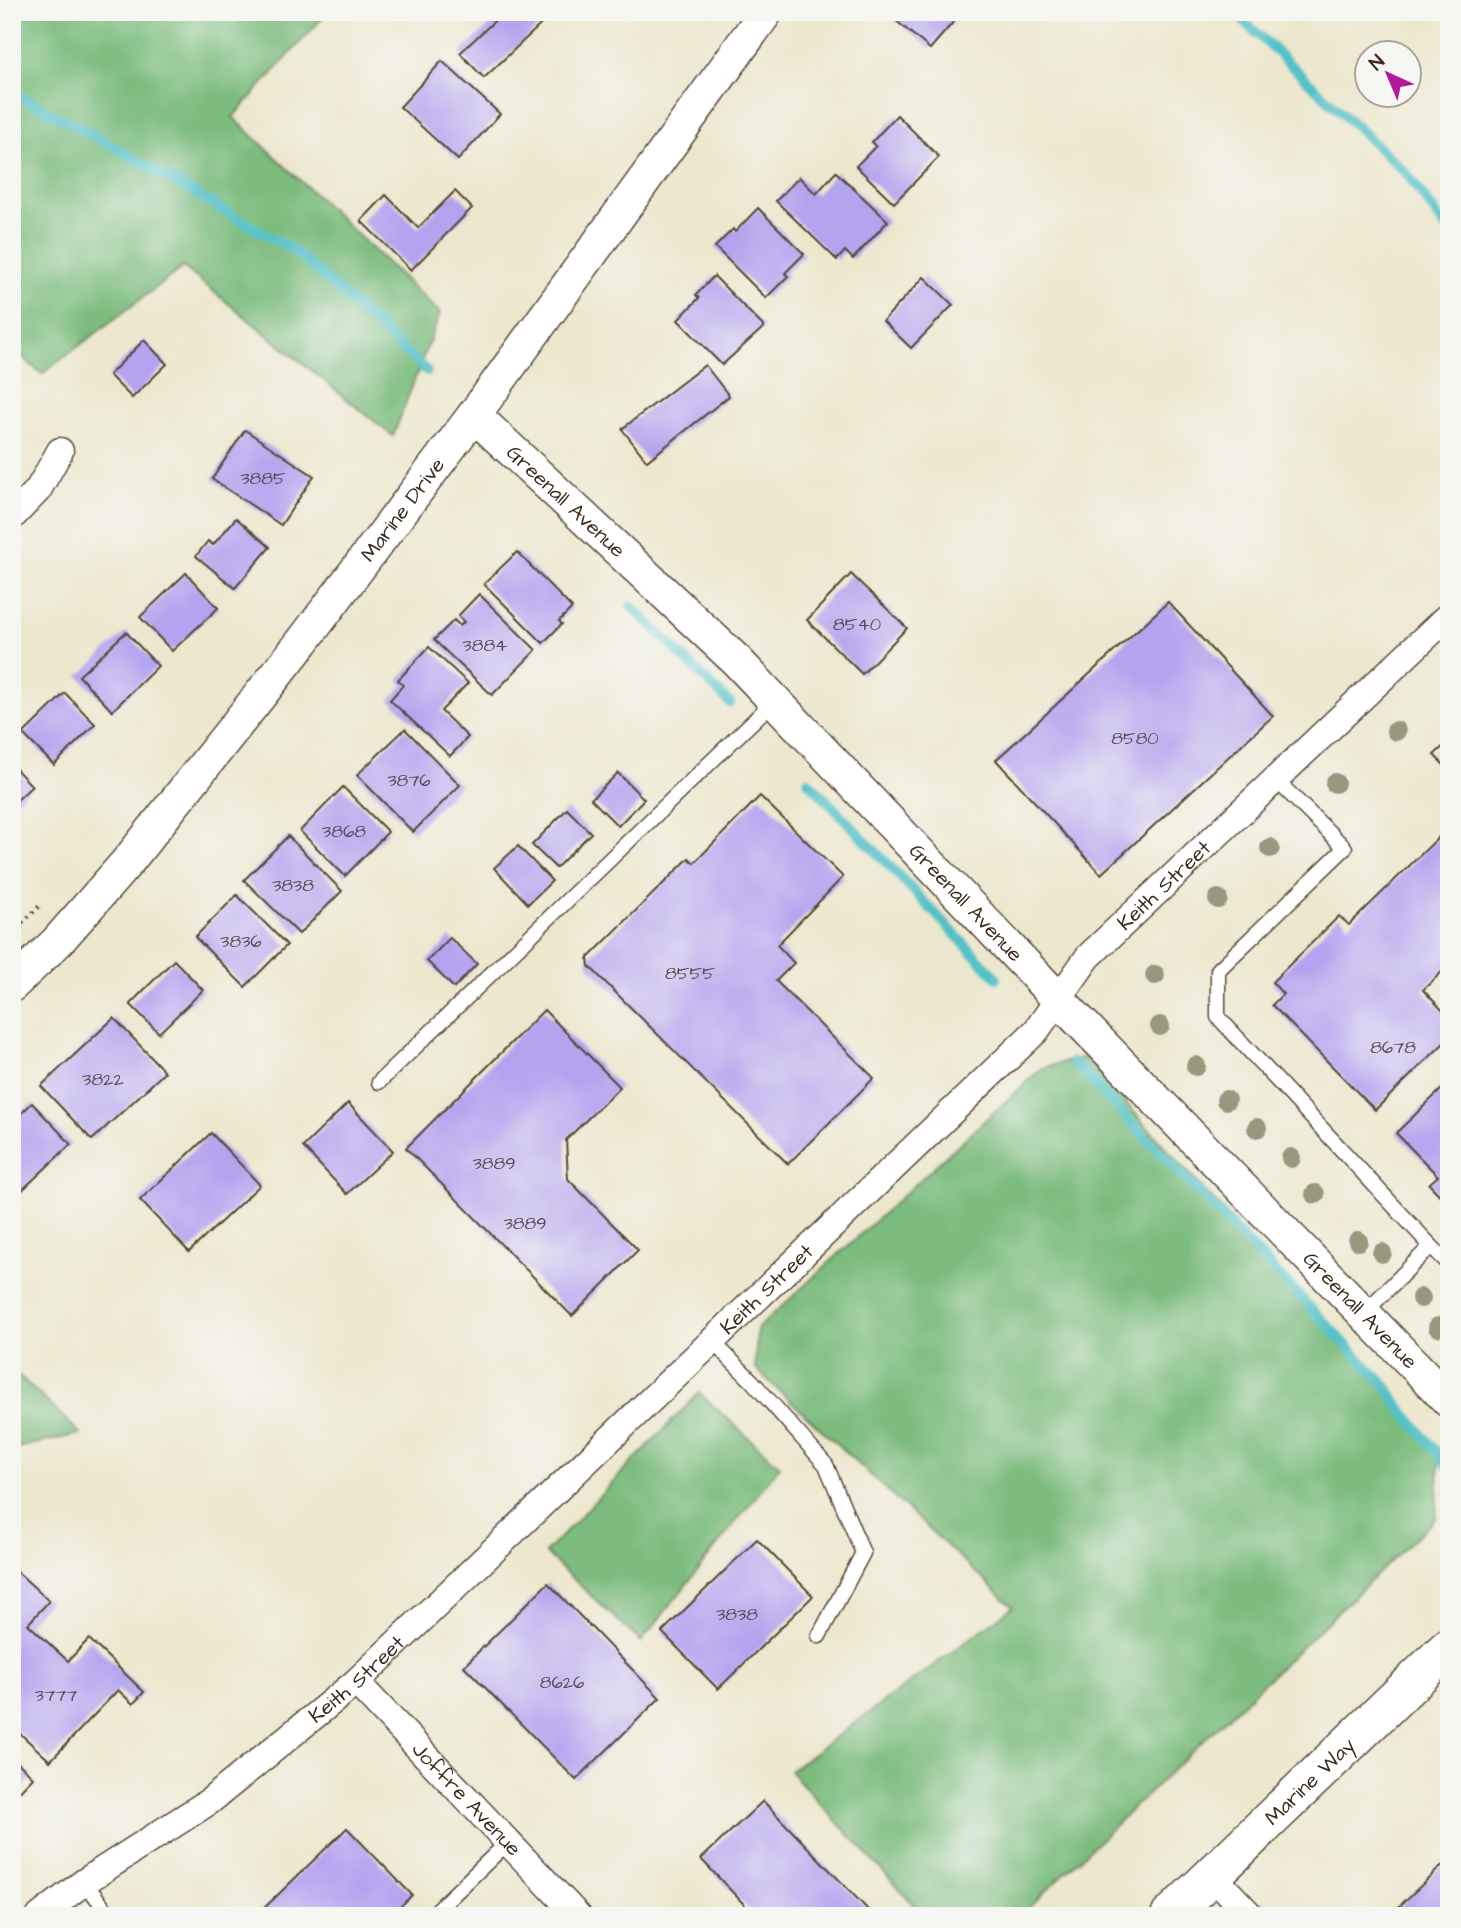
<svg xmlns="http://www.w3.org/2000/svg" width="1461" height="1928" viewBox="0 0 1461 1928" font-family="'Architects Daughter',sans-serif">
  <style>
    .forest { fill: #7bbc7e; stroke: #5b734e; stroke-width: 2 }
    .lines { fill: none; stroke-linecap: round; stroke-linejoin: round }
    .stream { stroke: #53c1c8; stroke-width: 10 }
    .building { fill: #b4a3ef }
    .service-casing { stroke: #564638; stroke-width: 17 }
    .minor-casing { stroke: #564638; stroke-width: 29 }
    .tertiary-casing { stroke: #564638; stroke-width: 36 }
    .primary-casing { stroke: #564638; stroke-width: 41 }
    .path { stroke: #564638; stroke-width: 4.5; stroke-dasharray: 2 5; stroke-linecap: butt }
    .service { stroke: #fff; stroke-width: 14 }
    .minor { stroke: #fff; stroke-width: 26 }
    .tertiary { stroke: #fff; stroke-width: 33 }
    .primary { stroke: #fff; stroke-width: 38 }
    .tree { fill: #98987e }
    .labels { text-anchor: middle; stroke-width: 7; stroke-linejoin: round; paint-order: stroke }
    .number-label { font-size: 18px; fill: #594852 }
    .street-label { font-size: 21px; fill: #3b2a1e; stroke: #f6f6f2 }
  </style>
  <rect width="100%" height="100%" fill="#f6f6f2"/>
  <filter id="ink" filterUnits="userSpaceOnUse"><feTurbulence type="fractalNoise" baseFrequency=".0143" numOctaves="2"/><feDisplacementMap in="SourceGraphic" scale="14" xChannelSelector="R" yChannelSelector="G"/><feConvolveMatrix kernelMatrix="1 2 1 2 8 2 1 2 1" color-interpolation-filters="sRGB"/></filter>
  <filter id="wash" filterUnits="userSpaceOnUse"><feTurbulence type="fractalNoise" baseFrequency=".00686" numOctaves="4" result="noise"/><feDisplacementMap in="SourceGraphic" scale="28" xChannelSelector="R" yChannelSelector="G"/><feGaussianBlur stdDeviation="1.57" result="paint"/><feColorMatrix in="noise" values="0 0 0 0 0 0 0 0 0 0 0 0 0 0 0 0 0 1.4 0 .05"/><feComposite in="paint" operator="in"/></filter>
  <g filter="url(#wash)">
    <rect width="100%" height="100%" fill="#ede7ce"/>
    <g class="forest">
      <polygon points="12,12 328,12 233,117 440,313 393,436 183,267 42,374 12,348"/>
      <polygon points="1084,1057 1440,1451 1436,1518 1020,1916 924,1916 790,1771 1013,1607 755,1368 757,1329 1042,1068"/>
      <polygon points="12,1369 81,1434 12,1449"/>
      <polygon points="699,1393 780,1466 641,1642 545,1553"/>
    </g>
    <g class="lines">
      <g class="stream">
        <polyline points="1234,12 1407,174 1449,232"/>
        <polyline points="12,92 102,140 296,252 427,371"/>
        <polyline points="631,606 730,703"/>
        <polyline points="808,781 997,978"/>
        <polyline points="1073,1062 1388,1388 1395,1401 1449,1467"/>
      </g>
    </g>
    <g id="blocks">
      <g class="building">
        <polygon points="504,12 554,12 484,78 460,53"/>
        <polygon points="900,12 962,12 930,49 894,19"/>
        <polygon points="442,61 500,114 458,160 400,107"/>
        <polygon points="897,115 939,157 894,203 856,166 876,146 872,142"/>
        <polygon points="836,172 888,221 853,259 845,251 837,260 776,201 799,177 816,194"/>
        <polygon points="455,191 472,208 411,270 361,221 386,195 418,228"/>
        <polygon points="758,208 804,254 785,273 788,276 766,298 715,247 733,229 735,232"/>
        <polygon points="714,276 764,327 722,365 678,320 699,298 696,295"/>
        <polygon points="924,277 953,305 911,348 883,321"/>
        <polygon points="144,340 167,364 132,398 109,375"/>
        <polygon points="705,365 729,396 647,461 622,429"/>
        <polygon points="245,430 314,476 281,525 212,479"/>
        <polygon points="236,518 270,547 235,588 196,556 208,541 213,545"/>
        <polygon points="517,552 572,608 559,621 562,624 543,643 484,584"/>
        <polygon points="186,573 218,608 172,651 140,617"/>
        <polygon points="851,574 907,628 862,674 807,620"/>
        <polygon points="479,594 536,650 492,695 434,640 454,620 460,626 464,622 458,616"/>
        <polygon points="1168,602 1273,716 1101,874 996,760"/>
        <polygon points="126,632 158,666 112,711 79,676"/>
        <polygon points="429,647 468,683 441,711 468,737 450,756 390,700 403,685 398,680"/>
        <polygon points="65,693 95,724 54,765 23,734"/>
        <polygon points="405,729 460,785 413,832 357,775"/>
        <polygon points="1449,741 1449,770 1434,755"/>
        <polygon points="12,765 32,786 12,805"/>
        <polygon points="618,773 644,799 618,826 591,799"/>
        <polygon points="343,787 388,832 345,876 300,831"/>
        <polygon points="760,796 843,877 777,945 794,963 776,981 874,1078 788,1164 589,966 588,958 689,858 694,863"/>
        <polygon points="567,809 591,833 556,868 532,845"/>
        <polygon points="1449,827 1449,965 1423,990 1449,1017 1449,1038 1375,1110 1272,1005 1283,994 1272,982 1339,916 1349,925"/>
        <polygon points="288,836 342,891 299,934 244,880"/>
        <polygon points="518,846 552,881 528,904 494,868"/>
        <polygon points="237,895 287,945 245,987 195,937"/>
        <polygon points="450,938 477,964 454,988 427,961"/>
        <polygon points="174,960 203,990 159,1033 130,1004"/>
        <polygon points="544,1010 620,1087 566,1140 568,1179 638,1250 572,1316 406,1148"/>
        <polygon points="114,1018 165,1072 92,1140 41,1086"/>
        <polygon points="1449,1082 1449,1205 1429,1184 1438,1176 1396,1133"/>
        <polygon points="32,1103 71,1144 18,1194 12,1188 12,1122"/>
        <polygon points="348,1103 393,1151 347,1194 303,1147"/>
        <polygon points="211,1133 260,1185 189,1252 140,1200"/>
        <polygon points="757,1539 813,1596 718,1689 662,1632"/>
        <polygon points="12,1567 49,1601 28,1624 68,1661 89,1639 144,1692 133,1704 118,1690 50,1761 12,1726"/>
        <polygon points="548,1583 660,1698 576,1780 464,1666"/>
        <polygon points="12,1757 33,1777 12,1799"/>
        <polygon points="763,1801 874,1916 755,1916 701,1859"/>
        <polygon points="347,1828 412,1895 391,1916 256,1916"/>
        <polygon points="1449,1859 1449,1916 1389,1916"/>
      </g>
    </g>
  </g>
  <g filter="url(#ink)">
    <use href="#blocks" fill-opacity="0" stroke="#564638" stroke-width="2"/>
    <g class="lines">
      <defs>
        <g id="service">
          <polyline points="1274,778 1345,848 1218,970 1218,1017 1431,1246"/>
          <polyline points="379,1082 774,701"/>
          <polyline points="1365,1312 1431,1246 1449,1264"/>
          <polyline points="713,1342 752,1381 826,1465 863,1553 819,1636"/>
          <polyline points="84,1882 111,1916"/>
          <polyline points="431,1916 508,1842"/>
        </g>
        <g id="minor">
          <polyline points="12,517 38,490 60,451"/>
          <path id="s1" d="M 356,1682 L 578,1916"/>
          <polyline points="1212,1875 1251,1916"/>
          <path id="s2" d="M 40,1916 L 84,1882 L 210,1801 L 356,1682 L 1036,1031 L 1088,957 L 1449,615"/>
        </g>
        <g id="tertiary">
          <path id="s3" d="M 474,415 L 737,661 L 1058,999 L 1449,1401"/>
          <path id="s4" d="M 12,985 L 57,942 L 129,860 L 303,641 L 474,415 L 766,12"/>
        </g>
        <g id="primary">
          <path id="s5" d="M 1170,1916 L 1449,1647"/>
        </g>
      </defs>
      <use href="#service" class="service-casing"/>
      <use href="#minor" class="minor-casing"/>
      <use href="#tertiary" class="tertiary-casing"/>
      <use href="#primary" class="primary-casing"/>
      <polyline class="path" points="12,932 42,904"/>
      <use href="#service" class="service"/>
      <use href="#minor" class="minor"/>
      <use href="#tertiary" class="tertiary"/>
      <use href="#primary" class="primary"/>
    </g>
    <g class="tree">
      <circle cx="1396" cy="731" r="10"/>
      <circle cx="1335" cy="783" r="10"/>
      <circle cx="1270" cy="848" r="10"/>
      <circle cx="1218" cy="899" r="10"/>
      <circle cx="1155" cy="975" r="10"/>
      <circle cx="1160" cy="1026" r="10"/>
      <circle cx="1196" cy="1066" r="10"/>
      <circle cx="1226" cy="1100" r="10"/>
      <circle cx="1257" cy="1128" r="10"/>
      <circle cx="1291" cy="1158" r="10"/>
      <circle cx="1315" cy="1194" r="10"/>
      <circle cx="1358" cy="1241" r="10"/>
      <circle cx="1382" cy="1253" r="10"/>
      <circle cx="1421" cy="1298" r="10"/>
      <circle cx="1438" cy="1327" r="10"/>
    </g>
  </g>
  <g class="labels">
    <g class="number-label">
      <text x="263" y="484">3885</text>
      <text x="857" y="630">8540</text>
      <text x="485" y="651">3884</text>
      <text x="1135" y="744">8580</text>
      <text x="409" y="786">3876</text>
      <text x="344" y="837">3868</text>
      <text x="293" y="891">3838</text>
      <text x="241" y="947">3836</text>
      <text x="690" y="979">8555</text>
      <text x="1393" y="1053">8678</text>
      <text x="103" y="1085">3822</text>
      <text x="494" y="1169">3889</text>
      <text x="525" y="1229">3889</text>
      <text x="737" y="1620">3838</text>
      <text x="562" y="1688">8626</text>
      <text x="56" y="1701">3777</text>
    </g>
    <g class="street-label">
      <text dy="7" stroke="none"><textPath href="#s3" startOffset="126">Greenall Avenue</textPath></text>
      <text dy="7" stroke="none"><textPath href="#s4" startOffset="616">Marine Drive</textPath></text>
      <text dy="7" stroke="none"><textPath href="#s2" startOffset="1530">Keith Street</textPath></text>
      <text dy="7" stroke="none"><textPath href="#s3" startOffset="693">Greenall Avenue</textPath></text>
      <text dy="7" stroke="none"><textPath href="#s2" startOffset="962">Keith Street</textPath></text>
      <text dy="7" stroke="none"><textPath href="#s3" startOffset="1260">Greenall Avenue</textPath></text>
      <text dy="7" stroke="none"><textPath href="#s2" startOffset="396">Keith Street</textPath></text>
      <text dy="7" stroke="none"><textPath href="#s5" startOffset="194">Marine Way</textPath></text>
      <text dy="7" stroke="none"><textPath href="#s1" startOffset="161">Joffre Avenue</textPath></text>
    </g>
  </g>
  <rect width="1461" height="1928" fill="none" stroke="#f6f6f2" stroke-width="42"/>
  <g transform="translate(1388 74) rotate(316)"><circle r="33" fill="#f6f6f2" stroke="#aba49d" stroke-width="2"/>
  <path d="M0-5L12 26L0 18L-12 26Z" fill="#b5179e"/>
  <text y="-10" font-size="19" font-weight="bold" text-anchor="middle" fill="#3b2a1e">N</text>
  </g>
</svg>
